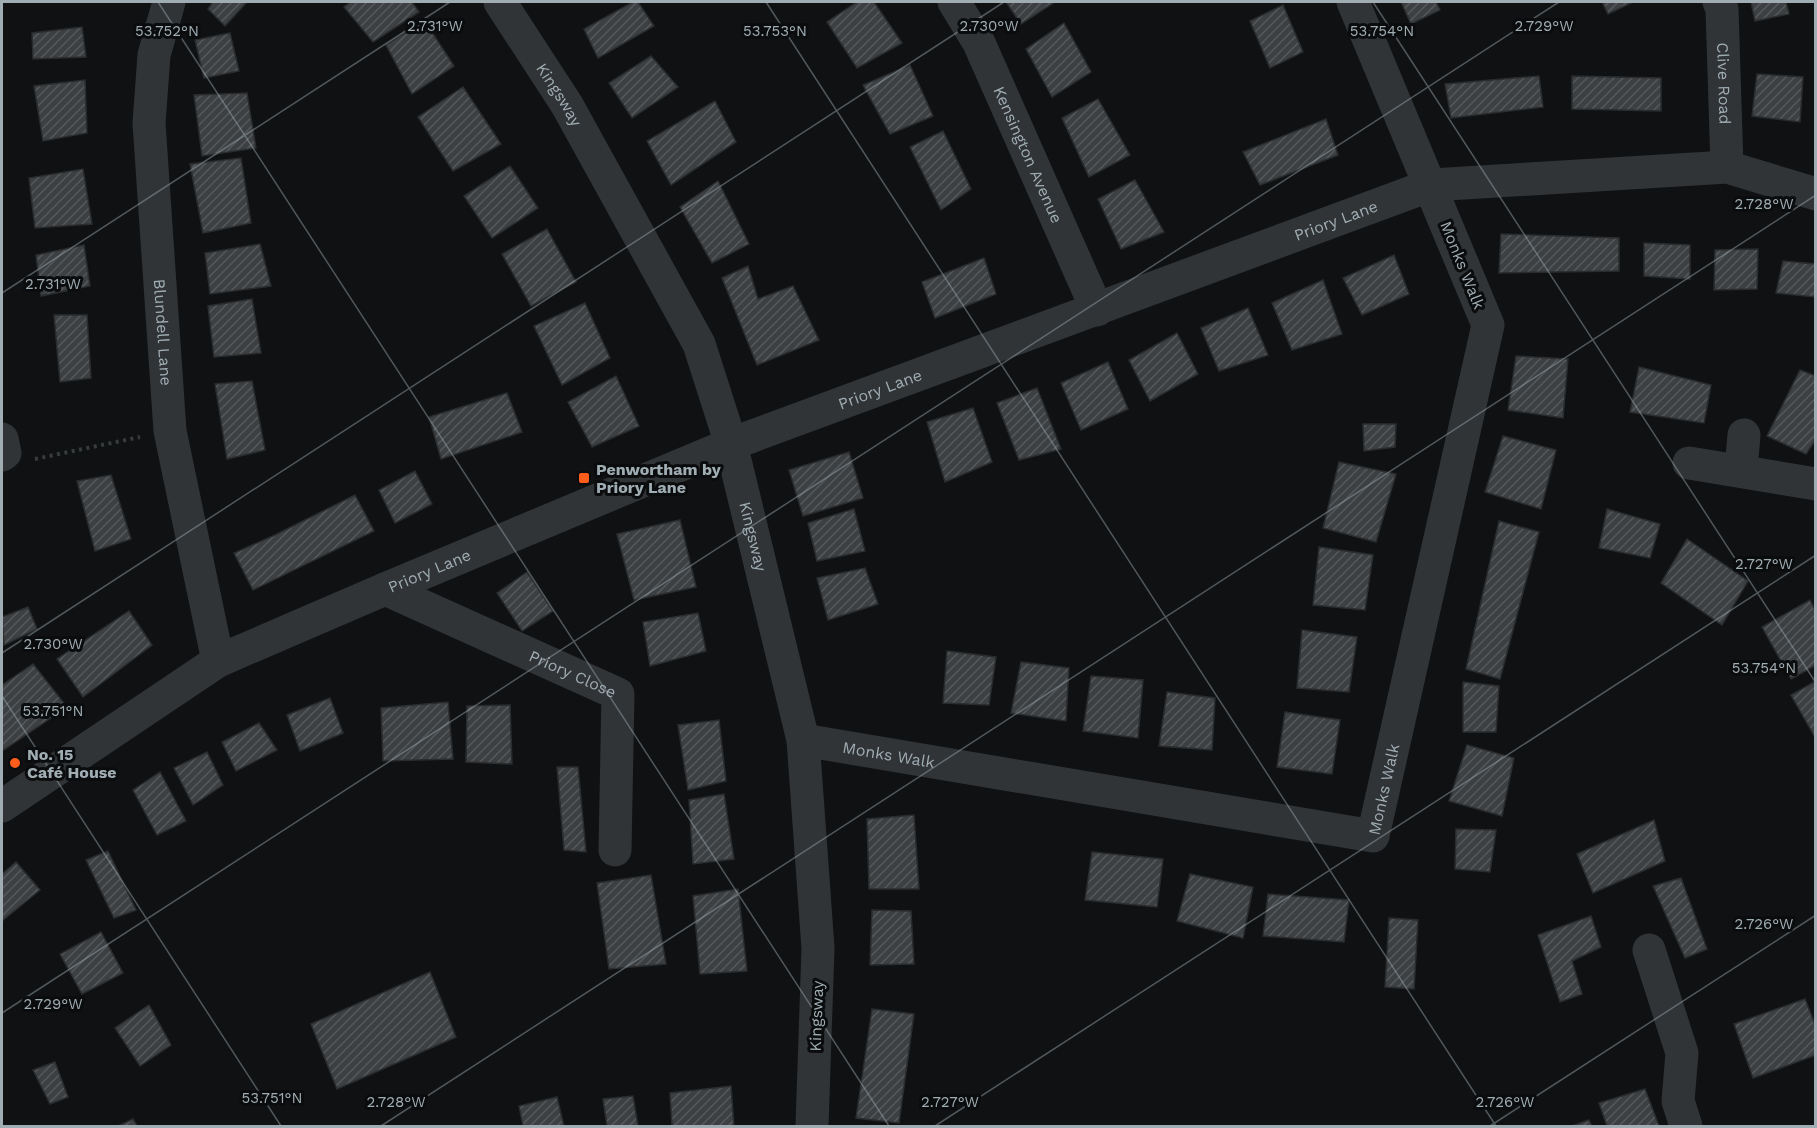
<svg xmlns="http://www.w3.org/2000/svg" width="1817" height="1128" viewBox="0 0 1817 1128" font-family="'Work Sans',sans-serif">
  <style>
    .building { fill: url(#building-hatch); stroke: #2a2c2e; stroke-width: 1.5 }
    .lines { fill: none; stroke-linecap: round; stroke-linejoin: round }
    .path { stroke: #373c3e; stroke-width: 4; stroke-dasharray: 3 4.5; stroke-linecap: butt }
    .minor { stroke: #313437; stroke-width: 33 }
    .ticks { fill: none; stroke: #a0aeb4; stroke-width: 1.5; stroke-opacity: 0.45 }
    .poi-dot { fill: #ff5d1b; stroke: #0b0c0d; stroke-width: 2 }
    .labels { text-anchor: middle; stroke-width: 6; stroke-linejoin: round; paint-order: stroke }
    .street-label { font-size: 16px; fill: #a0aeb4; stroke: #0b0c0d }
    .poi-label { font-size: 16px; font-weight: bold; fill: #a0aeb4; stroke: #0b0c0d; text-anchor: start }
    .ticks-label { font-size: 15px; text-anchor: middle; fill: #a0aeb4; stroke: #0b0c0d; stroke-width: 6; stroke-linejoin: round; paint-order: stroke }
  </style>
  <defs>
    <pattern id="building-hatch" width="6" height="6" patternUnits="userSpaceOnUse" patternTransform="scale(1.5)"><rect width="6" height="6" fill="#3c4042"/><path d="M-1 1l2-2M0 6l6-6M5 7l2-2" fill="none" stroke="#55595b"/></pattern>
  </defs>
  <rect width="100%" height="100%" fill="#101112"/>
  <g class="building">
    <polygon points="213,2 247,2 225,26 208,9"/>
    <polygon points="351,2 412,2 419,12 373,42 344,7"/>
    <polygon points="633,2 638,2 654,26 598,58 584,29"/>
    <polygon points="857,2 874,2 902,43 857,68 827,22"/>
    <polygon points="1006,2 1055,2 1021,24"/>
    <polygon points="1401,2 1436,2 1440,10 1411,24"/>
    <polygon points="1602,2 1633,2 1608,14"/>
    <polygon points="1751,2 1786,2 1789,14 1755,21"/>
    <polygon points="1283,5 1303,52 1270,68 1250,21"/>
    <polygon points="424,20 454,66 412,94 386,45"/>
    <polygon points="1064,23 1091,72 1052,97 1026,49"/>
    <polygon points="82,27 86,57 33,59 32,33"/>
    <polygon points="230,33 239,71 204,78 195,40"/>
    <polygon points="651,56 678,87 632,118 609,83"/>
    <polygon points="910,65 933,116 890,134 863,85"/>
    <polygon points="1757,74 1803,77 1800,122 1752,116"/>
    <polygon points="1539,76 1543,107 1451,118 1445,84"/>
    <polygon points="1572,76 1661,78 1661,111 1572,109"/>
    <polygon points="85,80 87,133 43,141 34,86"/>
    <polygon points="463,87 501,144 453,171 418,117"/>
    <polygon points="247,93 256,148 202,156 194,95"/>
    <polygon points="1098,99 1130,155 1089,177 1062,118"/>
    <polygon points="715,101 736,142 671,185 647,141"/>
    <polygon points="1326,119 1338,155 1260,185 1243,152"/>
    <polygon points="943,131 971,189 941,210 910,147"/>
    <polygon points="241,158 251,223 203,233 190,164"/>
    <polygon points="510,166 538,208 492,238 464,196"/>
    <polygon points="83,169 92,224 35,228 29,178"/>
    <polygon points="1135,180 1164,232 1121,249 1098,199"/>
    <polygon points="718,181 749,244 712,263 680,207"/>
    <polygon points="547,229 576,282 531,306 502,254"/>
    <polygon points="1501,234 1619,238 1619,271 1499,273"/>
    <polygon points="1644,243 1690,245 1690,279 1644,276"/>
    <polygon points="260,244 271,286 210,294 205,253"/>
    <polygon points="84,245 90,286 41,296 36,255"/>
    <polygon points="1758,249 1757,289 1714,290 1715,250"/>
    <polygon points="1394,255 1409,294 1362,315 1343,278"/>
    <polygon points="984,258 996,294 935,318 922,282"/>
    <polygon points="1783,261 1816,264 1816,297 1776,293"/>
    <polygon points="748,266 758,299 793,286 819,340 757,365 722,278"/>
    <polygon points="1323,280 1342,334 1292,350 1272,303"/>
    <polygon points="252,299 261,353 214,357 208,306"/>
    <polygon points="585,303 610,358 562,385 534,326"/>
    <polygon points="1248,308 1268,355 1219,371 1201,328"/>
    <polygon points="54,315 87,315 91,378 60,382"/>
    <polygon points="1177,333 1198,374 1150,401 1129,360"/>
    <polygon points="1516,356 1568,359 1563,418 1508,410"/>
    <polygon points="1108,362 1128,409 1081,430 1061,383"/>
    <polygon points="1639,367 1711,385 1704,423 1630,412"/>
    <polygon points="1800,370 1816,376 1816,439 1806,454 1767,436"/>
    <polygon points="616,376 639,426 592,447 568,402"/>
    <polygon points="252,381 265,450 227,459 215,384"/>
    <polygon points="1037,388 1061,449 1019,460 997,403"/>
    <polygon points="507,393 522,432 441,459 429,417"/>
    <polygon points="973,408 992,462 945,482 927,422"/>
    <polygon points="1363,424 1396,424 1395,447 1364,451"/>
    <polygon points="1503,436 1556,450 1541,509 1485,492"/>
    <polygon points="849,452 863,498 803,516 789,470"/>
    <polygon points="1339,462 1396,474 1376,542 1323,528"/>
    <polygon points="415,471 432,504 395,523 379,490"/>
    <polygon points="111,475 131,539 95,551 77,481"/>
    <polygon points="355,495 374,531 253,590 234,553 275,535"/>
    <polygon points="854,509 865,551 817,561 808,523"/>
    <polygon points="1607,509 1660,524 1650,558 1599,548"/>
    <polygon points="680,520 696,587 634,600 617,534"/>
    <polygon points="1499,521 1539,532 1500,679 1466,669"/>
    <polygon points="1687,539 1748,581 1722,625 1661,583"/>
    <polygon points="1319,547 1373,555 1365,610 1313,605"/>
    <polygon points="865,568 878,604 828,620 817,578"/>
    <polygon points="527,572 553,611 522,631 497,593"/>
    <polygon points="1810,600 1816,612 1816,665 1791,679 1762,627"/>
    <polygon points="28,607 37,629 4,645 2,617"/>
    <polygon points="129,611 152,645 83,697 57,659"/>
    <polygon points="698,613 706,651 650,666 643,622"/>
    <polygon points="1302,630 1357,637 1349,692 1297,688"/>
    <polygon points="947,651 996,657 989,705 943,703"/>
    <polygon points="1021,662 1069,668 1066,721 1011,713"/>
    <polygon points="33,664 67,707 2,751 2,685"/>
    <polygon points="1091,676 1143,680 1138,738 1083,731"/>
    <polygon points="1816,681 1816,739 1791,695"/>
    <polygon points="1463,682 1499,686 1496,732 1463,732"/>
    <polygon points="1167,692 1215,698 1212,750 1159,746"/>
    <polygon points="330,698 343,733 300,751 287,715"/>
    <polygon points="448,702 453,759 383,761 381,708"/>
    <polygon points="510,705 512,764 466,762 467,706"/>
    <polygon points="1285,712 1340,720 1332,774 1277,767"/>
    <polygon points="719,720 726,781 688,790 678,725"/>
    <polygon points="259,723 277,750 236,771 222,742"/>
    <polygon points="1467,745 1514,758 1502,816 1449,801"/>
    <polygon points="207,752 223,785 193,805 174,768"/>
    <polygon points="557,767 578,767 586,852 564,850"/>
    <polygon points="160,772 186,821 157,835 133,790"/>
    <polygon points="724,794 734,859 693,864 689,800"/>
    <polygon points="914,815 919,889 869,889 867,819"/>
    <polygon points="1654,820 1665,861 1593,893 1577,854"/>
    <polygon points="1456,829 1496,830 1490,872 1455,869"/>
    <polygon points="108,851 136,910 114,918 86,860"/>
    <polygon points="1092,852 1163,859 1157,907 1085,900"/>
    <polygon points="16,862 40,890 2,921 2,874"/>
    <polygon points="1190,874 1253,887 1243,938 1177,921"/>
    <polygon points="651,875 666,964 609,969 597,883"/>
    <polygon points="1681,878 1707,949 1685,958 1653,886"/>
    <polygon points="738,889 747,971 700,974 693,896"/>
    <polygon points="1268,894 1349,900 1344,942 1263,936"/>
    <polygon points="872,910 911,911 914,964 870,965"/>
    <polygon points="1591,916 1601,947 1572,961 1582,994 1560,1002 1538,935"/>
    <polygon points="1389,918 1418,920 1414,989 1385,987"/>
    <polygon points="101,932 123,973 82,994 60,954"/>
    <polygon points="430,972 456,1037 337,1089 311,1024"/>
    <polygon points="1805,999 1816,1027 1816,1055 1753,1078 1734,1024"/>
    <polygon points="149,1005 171,1045 140,1066 115,1028"/>
    <polygon points="872,1009 914,1014 899,1123 856,1118"/>
    <polygon points="55,1062 68,1097 50,1104 33,1070"/>
    <polygon points="731,1086 734,1126 672,1126 670,1093"/>
    <polygon points="1645,1089 1659,1126 1607,1126 1599,1103"/>
    <polygon points="633,1096 638,1126 607,1126 603,1099"/>
    <polygon points="557,1097 564,1126 523,1126 519,1106"/>
    <polygon points="133,1119 137,1126 118,1126"/>
    <polygon points="1589,1120 1592,1126 1572,1126"/>
  </g>
  <g class="lines">
    <polyline class="path" points="35,459 140,437"/>
    <g class="minor">
      <path id="s1" d="M 169,2 L 154,55 L 149,123 L 170,431 L 218,661"/>
      <path id="s2" d="M 500,2 L 567,105 L 699,344 L 731,444 L 803,740 L 818,948 L 812,1126"/>
      <path id="s3" d="M 954,2 L 979,43 L 1097,310"/>
      <path id="s4" d="M 1719,2 L 1722,9 L 1727,167"/>
      <polyline points="2,439 5,453 2,455"/>
      <polyline points="1689,463 1816,484"/>
      <polyline points="1741,469 1744,435"/>
      <path id="s5" d="M 385,589 L 618,694 L 615,850"/>
      <path id="s6" d="M 803,740 L 1373,836 L 1488,325 L 1353,2"/>
      <path id="s7" d="M 2,806 L 218,661 L 385,589 L 731,444 L 1431,185 L 1727,167 L 1816,194"/>
      <polyline points="1649,950 1682,1053 1678,1101 1686,1126"/>
    </g>
  </g>
  <path class="ticks" d="M 158,2 L 889,1126M 766,2 L 1496,1126M 1373,2 L 1816,683M 2,293 L 450,2M 2,653 L 1004,2M 2,696 L 281,1126M 2,1013 L 1559,2M 381,1126 L 1816,195M 935,1126 L 1816,555M 1490,1126 L 1816,915"/>
  <g class="poi-dot">
    <rect x="578" y="472" width="12" height="12" rx="3"/>
    <circle cx="15" cy="763" r="6"/>
  </g>
  <g class="labels">
    <g class="street-label">
      <text dy="6" stroke="none"><textPath href="#s4" startOffset="82">Clive Road</textPath></text>
      <text dy="6" stroke="none"><textPath href="#s2" startOffset="110">Kingsway</textPath></text>
      <text dy="6" stroke="none"><textPath href="#s3" startOffset="170">Kensington Avenue</textPath></text>
      <text dy="6" stroke="none"><textPath href="#s7" startOffset="1462">Priory Lane</textPath></text>
      <text transform="translate(1463 265) rotate(68)" y="6">Monks Walk</text>
      <text dy="6" stroke="none"><textPath href="#s1" startOffset="333">Blundell Lane</textPath></text>
      <text dy="6" stroke="none"><textPath href="#s7" startOffset="976">Priory Lane</textPath></text>
      <text dy="6" stroke="none"><textPath href="#s2" startOffset="596">Kingsway</textPath></text>
      <text dy="6" stroke="none"><textPath href="#s7" startOffset="490">Priory Lane</textPath></text>
      <text dy="6" stroke="none"><textPath href="#s5" startOffset="206">Priory Close</textPath></text>
      <text dy="6" stroke="none"><textPath href="#s6" startOffset="87">Monks Walk</textPath></text>
      <text dy="6" stroke="none"><textPath href="#s6" startOffset="626">Monks Walk</textPath></text>
      <text transform="translate(816 1016) rotate(-88)" y="6">Kingsway</text>
    </g>
    <g class="poi-label">
      <text x="596" y="475">Penwortham by<tspan x="596" dy="18">Priory Lane</tspan></text>
      <text x="27" y="760">No. 15<tspan x="27" dy="18">Café House</tspan></text>
    </g>
  </g>
  <g class="ticks-label">
    <text x="435" y="31">2.731°W</text>
    <text x="989" y="31">2.730°W</text>
    <text x="1544" y="31">2.729°W</text>
    <text x="167" y="36">53.752°N</text>
    <text x="775" y="36">53.753°N</text>
    <text x="1382" y="36">53.754°N</text>
    <text x="1764" y="209">2.728°W</text>
    <text x="53" y="289">2.731°W</text>
    <text x="1764" y="569">2.727°W</text>
    <text x="53" y="649">2.730°W</text>
    <text x="1764" y="673">53.754°N</text>
    <text x="53" y="716">53.751°N</text>
    <text x="1764" y="929">2.726°W</text>
    <text x="53" y="1009">2.729°W</text>
    <text x="272" y="1103">53.751°N</text>
    <text x="396" y="1107">2.728°W</text>
    <text x="950" y="1107">2.727°W</text>
    <text x="1505" y="1107">2.726°W</text>
  </g>
  <rect width="1817" height="1128" fill="none" stroke="#a0aeb4" stroke-width="6"/>
</svg>
